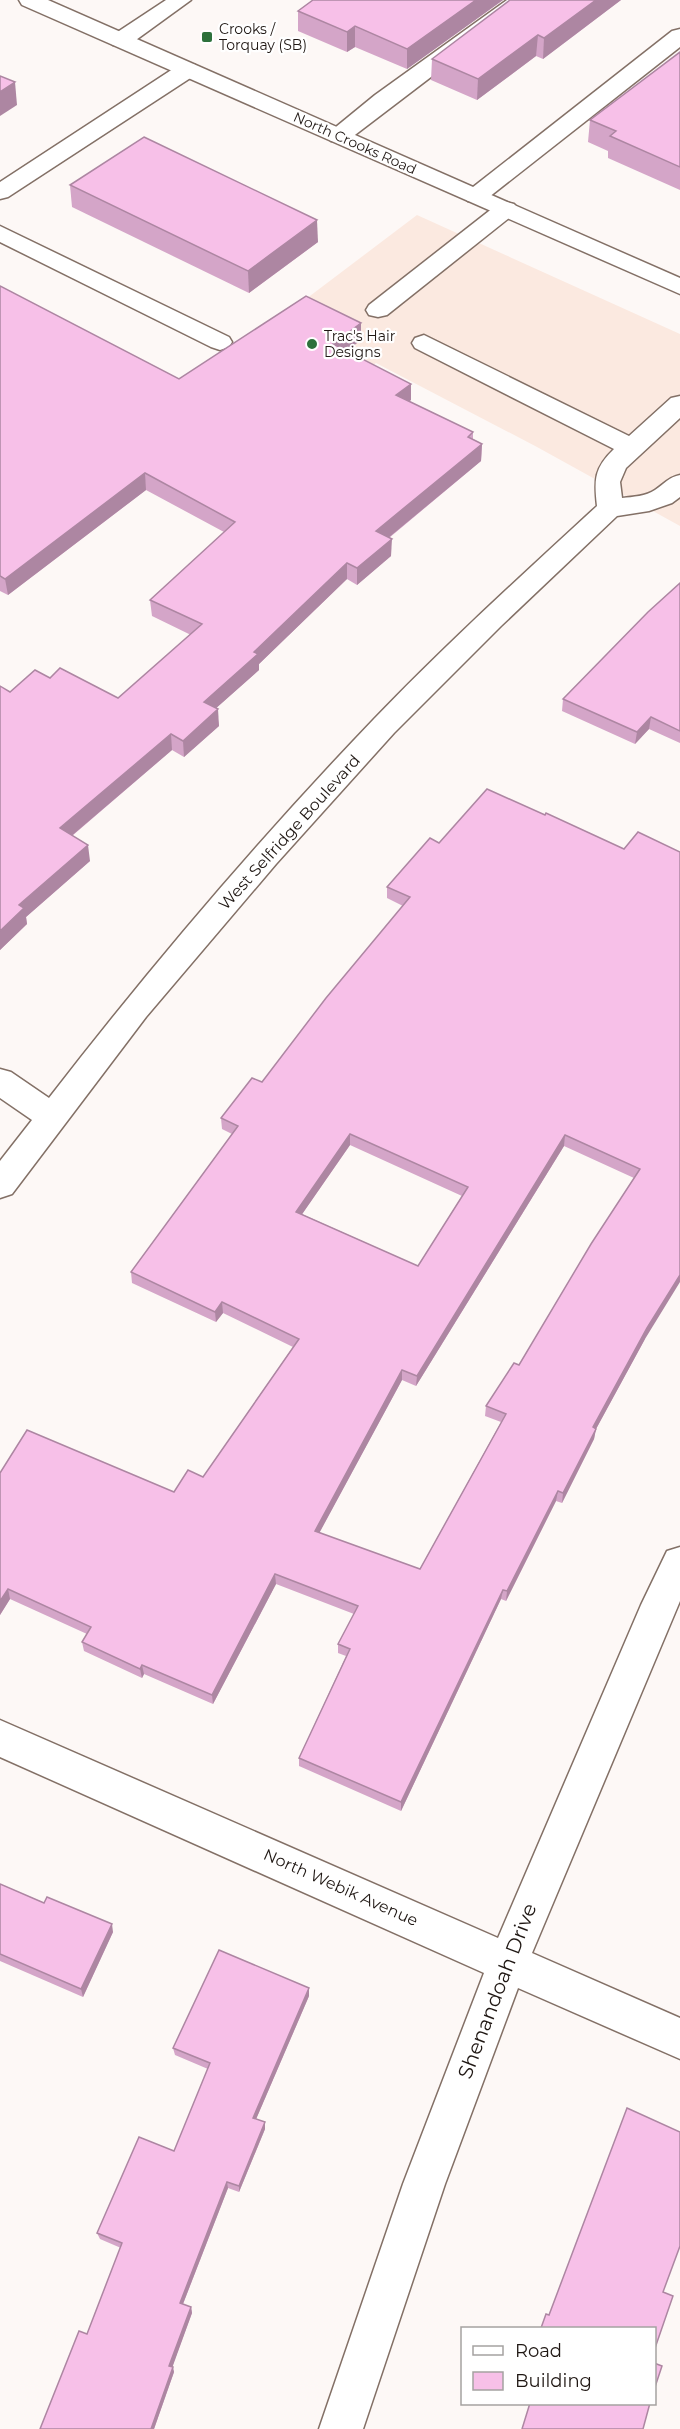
<svg xmlns="http://www.w3.org/2000/svg" width="680" height="2429" viewBox="0 0 680 2429" font-family="Montserrat,sans-serif">
  <style>
    .built { fill: #fbe9e0 }
    .lines { fill: none; stroke-linecap: round; stroke-linejoin: round }
    .minor-casing { stroke: #837066; stroke-width: 3 }
    .major-casing { stroke: #837066; stroke-width: 3 }
    .minor { fill: #fff; fill-rule: evenodd }
    .major { fill: #fff; fill-rule: evenodd }
    .wall { fill: #d4a5c8; fill-rule: evenodd }
    .shaded-wall { fill: #ad86a2 }
    .building { fill: #f7c0e8; stroke: #ad86a2; stroke-width: 1.5; fill-rule: evenodd }
    .poi-dot { fill: #2d713c; stroke: #fff; stroke-width: 2 }
    .labels { text-anchor: middle; stroke-width: 4.5; stroke-linejoin: round; paint-order: stroke }
    .far-poi-label { font-size: 14px; fill: #1f1713; stroke: #fff; text-anchor: start }
    .far-street-label { font-size: 14px; fill: #1f1713; stroke: #fff }
    .street-label { font-size: 16px; fill: #1f1713; stroke: #fff }
    .near-street-label { font-size: 20px; fill: #1f1713; stroke: #fff }
  </style>
  <rect width="100%" height="100%" fill="#fdf8f6"/>
  <polygon class="built" points="417,215 680,334 680,526 537,447 376,363 317,407 224,361"/>
  <g class="lines">
    <defs>
      <g id="minor">
        <polygon points="166,0 191,0 129,45 113,45 110,40 113,35"/>
        <polygon points="507,0 532,0 347,141 331,141 328,136 331,131 375,95"/>
        <polygon points="680,29 680,47 484,201 468,201 464,196 468,191 672,31"/>
        <polygon points="187,63 195,65 198,70 195,75 8,197 0,199 0,182 179,65"/>
        <polygon points="506,202 514,204 518,209 514,214 387,315 378,317 369,315 366,310 369,305 498,204"/>
        <polygon points="0,226 229,337 232,342 229,347 220,350 211,347 0,242"/>
        <path d="M 424,335 L 629,436 L 671,398 L 680,396 L 680,418 L 626,468 L 620,482 L 622,498 C 633,497 646,496 655,490 C 664,484 669,477 680,475 L 680,497 L 672,503 L 649,511 L 617,516 L 501,626 L 394,733 L 276,864 L 146,1017 L 12,1194 L 0,1198 L 0,1161 L 32,1120 L 0,1098 L 0,1069 L 11,1072 L 49,1098 C 151,966 259,839 374,719 C 445,645 521,576 597,506 C 594,480 594,468 614,449 L 415,348 L 412,343 L 415,338 Z"/>
        <polygon points="680,1547 680,1601 532,1953 680,2018 680,2059 518,1988 445,2184 363,2429 319,2429 403,2184 484,1973 0,1757 0,1720 498,1938 641,1605 667,1551"/>
      </g>
      <polygon id="major" points="19,0 48,0 680,278 680,294 22,5"/>
    </defs>
    <use href="#minor" class="minor-casing"/>
    <use href="#major" class="major-casing"/>
    <use href="#minor" class="minor"/>
    <use href="#major" class="major"/>
  </g>
  <g class="wall">
    <polygon points="313,0 503,0 407,69 355,47 347,52 298,31 298,11"/>
    <polygon points="510,0 621,0 543,59 536,56 477,100 431,80 432,59"/>
    <polygon points="680,52 680,190 608,158 608,151 588,142 590,120"/>
    <polygon points="70,185 318,242 249,293 72,207"/>
    <polygon points="0,286 179,379 361,340 346,351 411,400 409,401 473,432 473,439 482,444 481,461 389,538 391,556 357,585 347,579 259,664 259,670 216,708 219,726 184,757 172,750 72,836 90,861 26,917 27,924 0,950 10,692 50,678 118,698 191,635 152,616 150,600 224,532 146,490 8,595 0,591"/>
    <polygon points="680,583 680,743 649,729 635,744 562,711 563,699"/>
    <path d="M 638,832 L 645,1339 L 596,1429 L 594,1439 L 562,1503 L 556,1501 L 506,1601 L 501,1599 L 401,1811 L 299,1766 L 299,1758 L 346,1656 L 338,1653 L 338,1644 L 354,1614 L 276,1584 L 213,1704 L 144,1674 L 142,1678 L 84,1651 L 82,1642 L 87,1634 L 10,1599 L 0,1615 L 0,1473 L 174,1492 L 203,1477 L 293,1347 L 223,1313 L 216,1322 L 132,1283 L 131,1272 L 232,1134 L 222,1129 L 221,1118 L 262,1082 L 403,906 L 387,898 L 387,887 L 439,843 L 624,849 ZM 350,1145 L 462,1196 L 418,1266 L 302,1214 ZM 564,1146 L 634,1178 L 519,1365 L 486,1406 L 485,1416 L 501,1422 L 420,1569 L 319,1533 L 402,1380 L 416,1386 Z"/>
    <polygon points="0,1884 113,1932 83,1997 0,1961"/>
    <polygon points="309,1996 256,2119 265,2122 265,2129 239,2192 228,2188 183,2304 191,2307 192,2313 172,2367 174,2372 154,2429 40,2429 87,2334 121,2248 100,2239 97,2233 174,2151 208,2069 175,2055 173,2048"/>
  </g>
  <g class="shaded-wall">
    <polygon points="476,0 503,0 407,69 407,49"/>
    <polygon points="596,0 621,0 543,59 544,38"/>
    <polygon points="355,26 355,47 347,52 347,32"/>
    <polygon points="538,35 536,56 477,100 478,79"/>
    <polygon points="15,82 17,105 0,116 0,92"/>
    <polygon points="317,220 318,242 249,293 248,271"/>
    <polygon points="361,323 361,340 333,361 333,344"/>
    <polygon points="411,384 411,400 396,412 396,395"/>
    <polygon points="482,444 481,461 376,548 376,531"/>
    <polygon points="145,473 146,490 8,595 5,579"/>
    <polygon points="392,539 391,556 357,585 357,568"/>
    <polygon points="347,563 347,579 259,664 259,670 205,718 204,702 254,652"/>
    <polygon points="218,709 219,726 184,757 183,741"/>
    <polygon points="651,717 649,729 635,744 637,732"/>
    <polygon points="171,734 172,750 62,844 60,828"/>
    <polygon points="88,845 90,861 26,917 27,924 0,950 0,931 19,905"/>
    <polygon points="350,1134 350,1145 296,1223 296,1212"/>
    <polygon points="565,1135 564,1146 416,1386 417,1376"/>
    <polygon points="680,1275 680,1282 645,1339 596,1429 594,1439 562,1503 563,1493 593,1427 647,1328"/>
    <polygon points="222,1302 223,1313 216,1322 215,1312"/>
    <polygon points="402,1370 402,1380 315,1541 315,1531"/>
    <polygon points="558,1491 556,1501 506,1601 507,1591"/>
    <polygon points="275,1574 276,1584 213,1704 212,1695"/>
    <polygon points="8,1589 10,1599 0,1615 0,1601"/>
    <polygon points="503,1590 501,1599 401,1811 401,1802"/>
    <polygon points="142,1665 144,1674 142,1678 140,1669"/>
    <polygon points="112,1924 113,1932 83,1997 81,1989"/>
    <polygon points="309,1988 309,1996 254,2124 253,2118"/>
    <polygon points="265,2122 265,2129 239,2192 239,2186"/>
    <polygon points="227,2182 228,2188 181,2309 180,2303"/>
    <polygon points="191,2307 192,2313 171,2371 169,2366"/>
    <polygon points="173,2367 174,2372 154,2429 151,2429"/>
  </g>
  <g class="building">
    <polygon points="313,0 476,0 407,49 355,26 347,32 298,11"/>
    <polygon points="510,0 596,0 544,38 538,35 478,79 432,59"/>
    <polygon points="680,52 680,167 610,136 616,131 590,120"/>
    <polygon points="0,76 15,82 0,92"/>
    <polygon points="144,137 317,220 248,271 70,185"/>
    <polygon points="0,286 179,379 306,296 361,323 333,344 411,384 396,395 473,432 468,437 482,444 376,531 392,539 357,568 347,563 254,652 258,654 204,702 218,709 183,741 171,734 60,828 88,845 19,905 24,908 0,931 0,686 10,692 35,670 50,678 60,668 118,698 202,624 150,600 235,522 145,473 5,579 0,576"/>
    <polygon points="680,583 680,731 651,717 637,732 563,699 648,612"/>
    <path d="M 487,789 L 545,815 L 546,813 L 624,849 L 638,832 L 680,852 L 680,1275 L 647,1328 L 593,1427 L 596,1429 L 563,1493 L 558,1491 L 507,1591 L 503,1590 L 401,1802 L 299,1758 L 350,1649 L 338,1644 L 358,1606 L 275,1574 L 212,1695 L 142,1665 L 140,1669 L 82,1642 L 91,1627 L 8,1589 L 0,1601 L 0,1473 L 27,1430 L 174,1492 L 188,1470 L 203,1477 L 299,1339 L 222,1302 L 215,1312 L 131,1272 L 238,1126 L 221,1118 L 252,1078 L 262,1082 L 326,998 L 410,897 L 387,887 L 430,838 L 439,843 ZM 350,1134 L 468,1187 L 418,1266 L 296,1212 ZM 565,1135 L 640,1169 L 591,1244 L 519,1365 L 514,1363 L 486,1406 L 506,1414 L 420,1569 L 315,1531 L 402,1370 L 417,1376 Z"/>
    <polygon points="0,1884 44,1903 47,1897 112,1924 81,1989 0,1954"/>
    <polygon points="219,1950 309,1988 253,2118 265,2122 239,2186 227,2182 180,2303 191,2307 169,2366 173,2367 151,2429 40,2429 79,2331 87,2334 122,2243 97,2233 139,2137 174,2151 210,2063 173,2048"/>
    <polygon points="627,2108 680,2132 680,2246 663,2292 673,2296 654,2351 654,2328 541,2328 546,2314 549,2315"/>
    <polygon points="654,2363 662,2366 654,2390"/>
    <polygon points="530,2403 650,2403 643,2429 522,2429"/>
  </g>
  <g class="poi-dot">
    <rect x="201" y="31" width="12" height="12" rx="3"/>
    <circle cx="312" cy="344" r="6"/>
  </g>
  <g class="labels">
    <g class="far-poi-label">
      <text x="219" y="34">Crooks /<tspan x="219" dy="16">Torquay (SB)</tspan></text>
      <text x="324" y="341">Trac's Hair<tspan x="324" dy="16">Designs</tspan></text>
    </g>
    <g class="far-street-label">
      <text transform="translate(355 143) rotate(24)" y="5">North Crooks Road</text>
    </g>
    <g class="street-label">
      <text transform="translate(289 832) rotate(-48)" y="6">West Selfridge Boulevard</text>
      <text transform="translate(341 1887) rotate(24)" y="6">North Webik Avenue</text>
    </g>
    <g class="near-street-label">
      <text transform="translate(497 1991) rotate(-69)" y="7">Shenandoah Drive</text>
    </g>
  </g>
  <rect x="461" y="2327" width="195" height="78" fill="#ffffff" stroke="#a5a2a1" stroke-width="1.5"/>
  <rect x="473" y="2346" width="30" height="9" fill="#ffffff" stroke="#a5a2a1" stroke-width="1.5"/>
  <text x="515" y="2357" font-size="18" fill="#1f1713">Road</text>
  <rect x="473" y="2372" width="30" height="18" fill="#f7c0e8" stroke="#a5a2a1" stroke-width="1.5"/>
  <text x="515" y="2387" font-size="18" fill="#1f1713">Building</text>
</svg>
